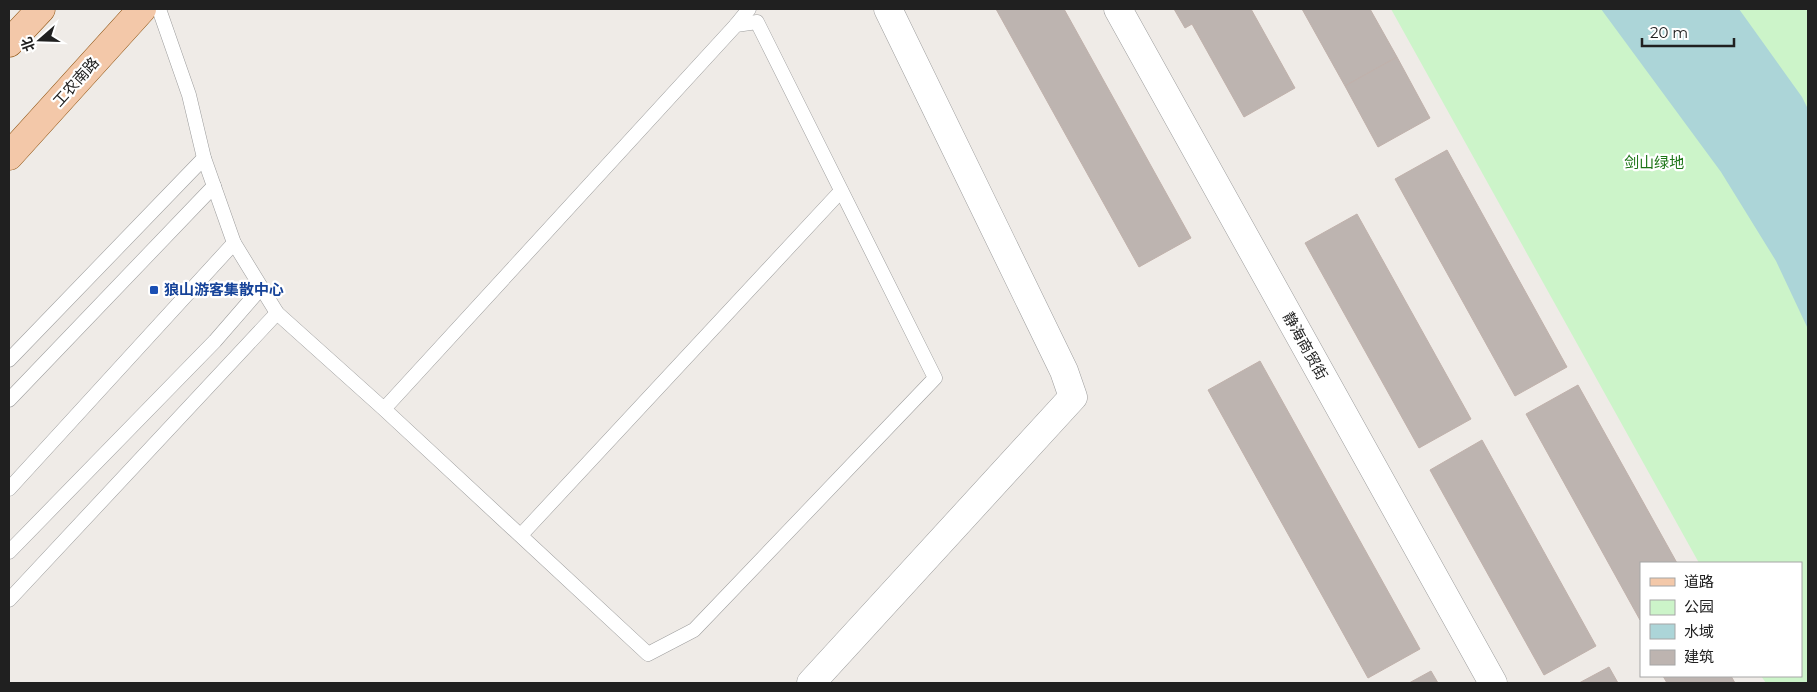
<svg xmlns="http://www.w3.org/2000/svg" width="1817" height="692" viewBox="0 0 1817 692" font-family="Montserrat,'Noto Sans SC',sans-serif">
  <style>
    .park { fill: #ccf4c9 }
    .water { fill: #acd5d8 }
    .building { fill: #bdb4b0; stroke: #c0b1ab }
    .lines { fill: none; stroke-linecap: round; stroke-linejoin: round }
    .service-casing { stroke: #9d9d9d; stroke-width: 15 }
    .minor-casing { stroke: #9d9d9d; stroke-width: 29 }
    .tertiary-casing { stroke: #9d9d9d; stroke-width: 29 }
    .primary-casing { stroke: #8c510f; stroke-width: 29 }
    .service { stroke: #fff; stroke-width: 14 }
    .minor { stroke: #fff; stroke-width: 28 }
    .tertiary { stroke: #fff; stroke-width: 28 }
    .primary { stroke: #f3c8a9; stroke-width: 28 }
    .transit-dot { fill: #1a4fb4; stroke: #fff; stroke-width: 2 }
    .labels { text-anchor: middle; stroke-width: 4.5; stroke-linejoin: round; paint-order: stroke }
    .street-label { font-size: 15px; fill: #202020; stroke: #fff }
    .park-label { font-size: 15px; fill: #1d7517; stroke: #fff }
    .transit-label { font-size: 15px; font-weight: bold; fill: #164399; stroke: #fff; text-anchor: start }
  </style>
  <rect width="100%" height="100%" fill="#efebe7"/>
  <polygon class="park" points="1391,9 1808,9 1808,683 1766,683 1761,676 1801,676 1801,563 1699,563"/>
  <polygon class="water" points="1601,9 1739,9 1802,97 1808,109 1808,329 1776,261 1721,172"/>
  <g class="building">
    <polygon points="996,9 1064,9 1191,238 1139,267"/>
    <polygon points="1174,9 1251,9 1295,88 1244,117 1192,24 1185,28"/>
    <polygon points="1302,9 1370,9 1397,57 1345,86"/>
    <polygon points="1397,57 1430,118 1378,147 1345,86"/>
    <polygon points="1447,150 1567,367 1515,396 1395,179"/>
    <polygon points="1357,214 1471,419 1419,448 1305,243"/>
    <polygon points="1260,361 1420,649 1368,678 1208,390"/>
    <polygon points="1578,385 1677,563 1641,563 1640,620 1526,414"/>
    <polygon points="1482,440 1596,646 1544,675 1430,470"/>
    <polygon points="1609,667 1618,683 1579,683"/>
    <polygon points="1431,671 1438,683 1409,683"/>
    <polygon points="1663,676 1731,676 1735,683 1667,683"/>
  </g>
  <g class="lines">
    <defs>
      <g id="service">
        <polyline points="159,9 189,95 204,158 234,243 277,313 384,409 648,654 694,630 935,378 757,22 736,25 384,409"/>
        <polyline points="736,25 749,9"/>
        <polyline points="9,360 204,158"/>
        <polyline points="9,400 214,186"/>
        <polyline points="9,489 234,243"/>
        <polyline points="521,535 841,191"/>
        <polyline points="9,552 215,341 261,288"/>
        <polyline points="9,600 277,313"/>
      </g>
      <polyline id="minor" points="811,683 1073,397 1064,371 888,9"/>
      <polyline id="tertiary" points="1118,9 1493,683"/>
      <g id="primary">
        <polyline points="9,43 41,9"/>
        <polyline points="9,156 142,9"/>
      </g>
    </defs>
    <use href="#service" class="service-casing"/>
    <use href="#minor" class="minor-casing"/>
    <use href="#tertiary" class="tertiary-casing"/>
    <use href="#primary" class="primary-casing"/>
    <use href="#service" class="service"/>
    <use href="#minor" class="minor"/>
    <use href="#tertiary" class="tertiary"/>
    <use href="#primary" class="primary"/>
  </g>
  <rect class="transit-dot" x="149" y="285" width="10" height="10" rx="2.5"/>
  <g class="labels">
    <g class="street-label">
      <text transform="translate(76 82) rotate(-48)" y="5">工农南路</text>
      <text transform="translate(1305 346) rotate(61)" y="5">静海商贸街</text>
    </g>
    <g class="park-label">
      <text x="1654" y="168">剑山绿地</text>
    </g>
    <g class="transit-label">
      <text x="164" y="295">狼山游客集散中心</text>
    </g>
  </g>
  <rect width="1817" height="692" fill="none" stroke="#202020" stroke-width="20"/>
  <rect x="1640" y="562" width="162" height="115" fill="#ffffff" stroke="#a6a6a6"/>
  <rect x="1650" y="578" width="25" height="8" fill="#f3c8a9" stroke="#a6a6a6"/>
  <text x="1684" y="587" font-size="15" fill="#202020">道路</text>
  <rect x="1650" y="600" width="25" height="15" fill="#ccf4c9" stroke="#a6a6a6"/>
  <text x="1684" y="612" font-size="15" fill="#202020">公园</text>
  <rect x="1650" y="624" width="25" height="15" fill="#acd5d8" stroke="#a6a6a6"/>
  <text x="1684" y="637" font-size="15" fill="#202020">水域</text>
  <rect x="1650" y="650" width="25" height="15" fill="#bdb4b0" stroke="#a6a6a6"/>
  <text x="1684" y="662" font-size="15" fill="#202020">建筑</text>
  <g transform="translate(40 40) rotate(250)" stroke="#ffffff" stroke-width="4" paint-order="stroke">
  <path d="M0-4L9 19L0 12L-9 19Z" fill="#202020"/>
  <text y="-8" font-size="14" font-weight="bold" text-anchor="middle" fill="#202020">北</text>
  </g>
  <path d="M1642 38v8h92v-8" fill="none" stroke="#202020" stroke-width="2.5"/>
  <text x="1650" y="38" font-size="15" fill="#202020" stroke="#ffffff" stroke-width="4" paint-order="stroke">20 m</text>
</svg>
